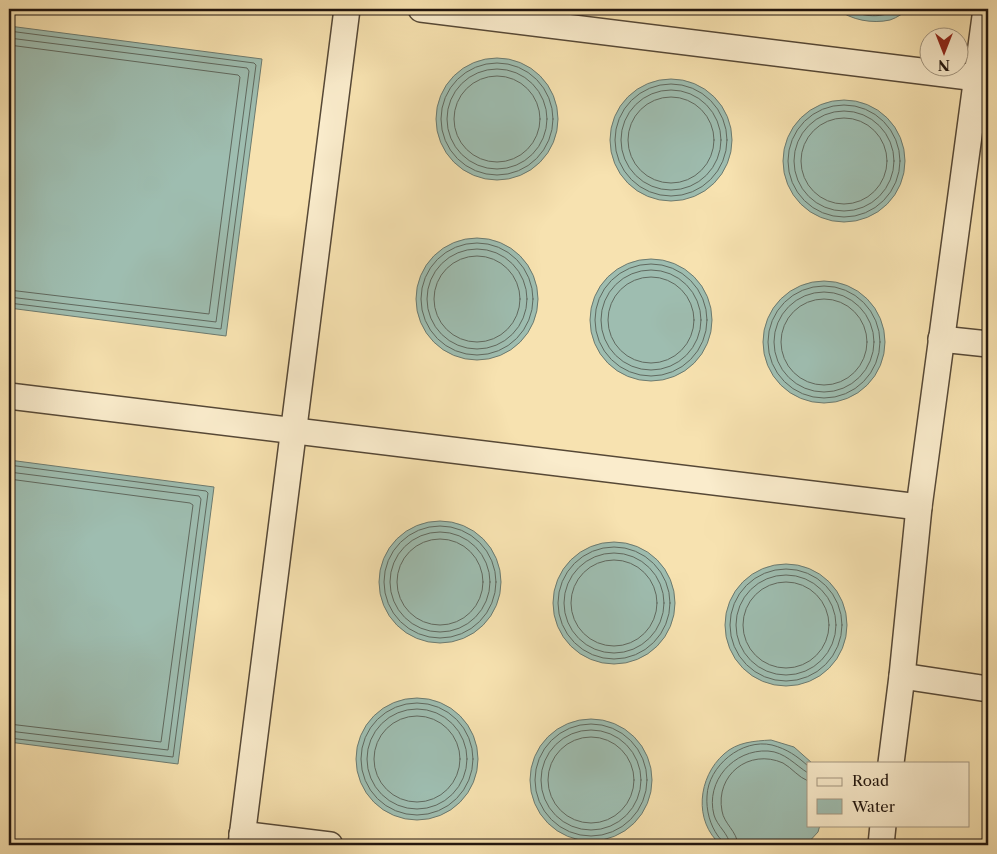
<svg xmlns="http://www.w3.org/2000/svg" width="997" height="854" viewBox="0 0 997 854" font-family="'Libre Caslon Text',serif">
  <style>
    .water { fill: #9ebdb0; stroke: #6c7a6f }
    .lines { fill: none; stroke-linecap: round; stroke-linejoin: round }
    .shore { stroke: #60695f; stroke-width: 1 }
    .minor-casing { stroke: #564836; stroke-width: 28 }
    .minor { stroke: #faeccc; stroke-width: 25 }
  </style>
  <rect width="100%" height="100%" fill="#f7e2b0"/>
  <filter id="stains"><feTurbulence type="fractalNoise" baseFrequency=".004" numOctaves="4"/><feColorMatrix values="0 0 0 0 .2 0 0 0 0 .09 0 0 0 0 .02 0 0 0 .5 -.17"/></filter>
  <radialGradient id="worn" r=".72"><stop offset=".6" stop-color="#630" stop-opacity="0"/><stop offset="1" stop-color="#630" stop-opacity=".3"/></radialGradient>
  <g class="water">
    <path d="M 837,9 L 911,9 C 904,12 897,18 890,20 C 872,24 851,20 837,9 Z"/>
    <polygon points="9,26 262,59 226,336 9,308"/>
    <circle cx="497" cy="119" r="61"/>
    <circle cx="671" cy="140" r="61"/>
    <circle cx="844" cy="161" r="61"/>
    <circle cx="477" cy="299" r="61"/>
    <circle cx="651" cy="320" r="61"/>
    <circle cx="824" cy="342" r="61"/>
    <polygon points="9,460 214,487 178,764 9,742"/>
    <circle cx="440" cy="582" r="61"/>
    <circle cx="614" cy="603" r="61"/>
    <circle cx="786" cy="625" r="61"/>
    <circle cx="417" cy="759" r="61"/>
    <circle cx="591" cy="780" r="61"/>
    <path d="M 771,740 L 794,747 L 812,763 L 808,763 L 808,825 L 820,825 L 818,832 L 806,845 L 721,845 C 693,821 698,777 724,754 C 737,742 754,741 771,740 Z"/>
  </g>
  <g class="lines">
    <g class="shore">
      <path d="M 845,9 C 865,17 880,19 900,9"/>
      <polyline points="9,31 254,63 256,65 221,329 9,303"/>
      <polyline points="9,38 247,68 249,71 216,322 9,297"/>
      <polyline points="9,45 238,75 240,77 209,314 9,290"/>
      <circle cx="497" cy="119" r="56"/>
      <circle cx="497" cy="119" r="50"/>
      <circle cx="497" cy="119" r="43"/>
      <circle cx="671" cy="140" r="56"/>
      <circle cx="671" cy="140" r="50"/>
      <circle cx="671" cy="140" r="43"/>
      <circle cx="844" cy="161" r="56"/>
      <circle cx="844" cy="161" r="50"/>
      <circle cx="844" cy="161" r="43"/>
      <circle cx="477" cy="299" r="56"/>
      <circle cx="477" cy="299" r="50"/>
      <circle cx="477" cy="299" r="43"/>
      <circle cx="651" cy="320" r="56"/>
      <circle cx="651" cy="320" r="50"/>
      <circle cx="651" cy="320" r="43"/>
      <circle cx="824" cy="342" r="56"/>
      <circle cx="824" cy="342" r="50"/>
      <circle cx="824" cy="342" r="43"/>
      <polyline points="9,465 206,491 208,493 173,757 9,738"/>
      <polyline points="9,472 199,496 201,499 168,750 9,731"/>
      <polyline points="9,479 190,503 193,505 161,742 9,724"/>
      <circle cx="440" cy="582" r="56"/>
      <circle cx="440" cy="582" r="50"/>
      <circle cx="440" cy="582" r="43"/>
      <circle cx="614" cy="603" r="56"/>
      <circle cx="614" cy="603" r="50"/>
      <circle cx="614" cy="603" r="43"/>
      <circle cx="786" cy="625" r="56"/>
      <circle cx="786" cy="625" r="50"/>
      <circle cx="786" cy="625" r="43"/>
      <circle cx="417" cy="759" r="56"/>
      <circle cx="417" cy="759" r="50"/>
      <circle cx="417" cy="759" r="43"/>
      <circle cx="591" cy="780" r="56"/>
      <circle cx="591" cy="780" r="50"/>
      <circle cx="591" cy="780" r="43"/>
      <path d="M 724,845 C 723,840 721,840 718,836 C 710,825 706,810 707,796 C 708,766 742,738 772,745 C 787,749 797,756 808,766"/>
      <path d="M 730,845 C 729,834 717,826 714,815 C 705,781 734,749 768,751 C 785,752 795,765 808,773"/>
      <path d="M 738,845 C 737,831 724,824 722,811 C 715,775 749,748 783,763 C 792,768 798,777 808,781"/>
    </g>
    <defs>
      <g id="minor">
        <polyline points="421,9 977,78"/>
        <polyline points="941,339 988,344"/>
        <polyline points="9,396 919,507"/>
        <polyline points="902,676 988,689"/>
        <polyline points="891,763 902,676 919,507 986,9"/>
        <polyline points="242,834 330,845"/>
        <polyline points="241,845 347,9"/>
        <polyline points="881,845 883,825"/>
      </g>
    </defs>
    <use href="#minor" class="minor-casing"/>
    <use href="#minor" class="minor"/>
  </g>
  <rect width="997" height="854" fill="none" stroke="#f7e2b0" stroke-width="30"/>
  <rect x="10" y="10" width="977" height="834" fill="none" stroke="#21150e" stroke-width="2.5"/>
  <rect x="15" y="15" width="967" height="824" fill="none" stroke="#21150e"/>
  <rect x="807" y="762" width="162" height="65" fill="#faeccc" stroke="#a39680"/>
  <rect x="817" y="778" width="25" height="8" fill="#faeccc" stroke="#a39680"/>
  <text x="852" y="786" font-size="15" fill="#21150e">Road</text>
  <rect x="817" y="799" width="25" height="15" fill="#9ebdb0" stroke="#a39680"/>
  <text x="852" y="812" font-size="15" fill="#21150e">Water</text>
  <g transform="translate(944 52) rotate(180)"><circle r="24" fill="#faeccc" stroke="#a39680"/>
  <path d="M0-4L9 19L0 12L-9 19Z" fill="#8f2418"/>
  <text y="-8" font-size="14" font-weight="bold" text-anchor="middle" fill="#21150e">N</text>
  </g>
  <rect width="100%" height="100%" filter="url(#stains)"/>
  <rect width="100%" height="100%" fill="url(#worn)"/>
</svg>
